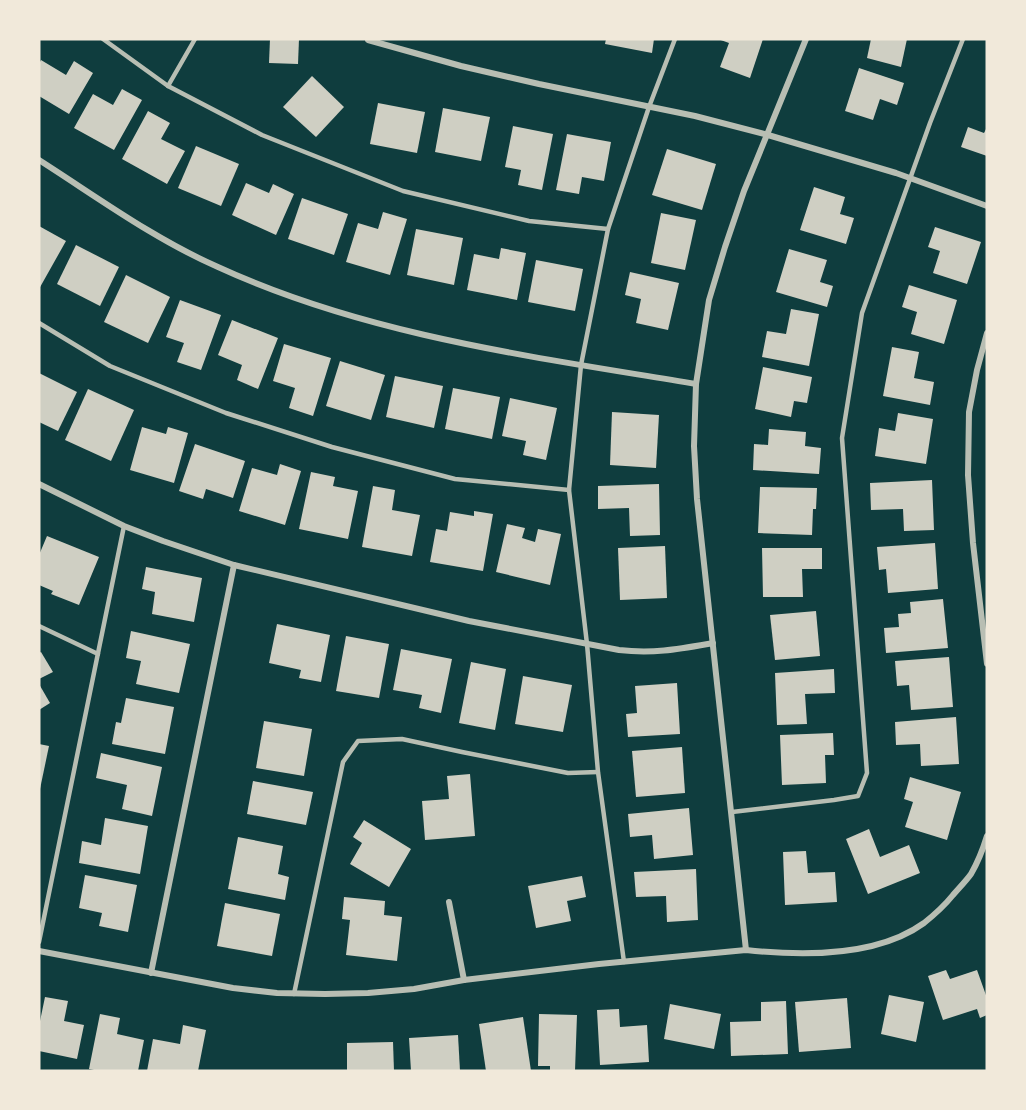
<svg xmlns="http://www.w3.org/2000/svg" width="1026" height="1110" viewBox="0 0 1026 1110" font-family="'Open Sans',sans-serif">
  <style>
    .building { fill: #cfcfc3 }
    .lines { fill: none; stroke-linecap: round; stroke-linejoin: round }
    .service { stroke: #b8beb3; stroke-width: 4.5 }
    .minor { stroke: #b8beb3; stroke-width: 6 }
  </style>
  <rect width="100%" height="100%" fill="#0f3d3e"/>
  <g class="building">
    <polygon points="270,39 299,39 298,64 269,63"/>
    <polygon points="606,39 654,39 652,53 605,44"/>
    <polygon points="718,39 763,39 750,78 720,67 729,43"/>
    <polygon points="871,39 907,39 901,67 867,58"/>
    <polygon points="41,60 66,75 74,61 93,73 69,114 39,96 39,64"/>
    <polygon points="859,68 904,83 897,105 880,99 873,120 845,111"/>
    <polygon points="312,76 344,107 316,137 283,107"/>
    <polygon points="122,89 142,100 114,150 74,128 93,94 113,105"/>
    <polygon points="378,103 425,112 417,153 370,144"/>
    <polygon points="443,108 490,117 481,161 435,152"/>
    <polygon points="148,111 170,123 161,139 185,151 167,184 122,159"/>
    <polygon points="513,126 553,134 542,190 518,185 521,170 505,167"/>
    <polygon points="968,127 984,133 987,127 987,156 961,147"/>
    <polygon points="567,134 611,142 604,181 582,177 579,194 556,190"/>
    <polygon points="196,146 239,164 221,206 178,188"/>
    <polygon points="667,149 716,164 702,210 652,195"/>
    <polygon points="246,183 269,193 273,184 294,194 276,235 232,215"/>
    <polygon points="814,187 845,197 840,214 854,218 846,244 800,230"/>
    <polygon points="302,198 348,214 334,255 288,239"/>
    <polygon points="383,212 407,219 390,275 346,262 358,223 378,229"/>
    <polygon points="661,213 696,220 685,270 651,263"/>
    <polygon points="39,226 66,241 39,289"/>
    <polygon points="935,227 981,242 967,284 933,273 940,251 928,247"/>
    <polygon points="416,229 463,238 454,285 407,275"/>
    <polygon points="76,245 119,267 100,306 57,284"/>
    <polygon points="501,248 526,253 517,300 467,290 474,254 499,259"/>
    <polygon points="789,249 827,260 820,282 833,286 827,307 776,292"/>
    <polygon points="536,260 583,269 575,311 528,302"/>
    <polygon points="630,272 679,283 668,330 636,323 641,299 625,295"/>
    <polygon points="126,275 170,297 148,343 104,322"/>
    <polygon points="909,285 957,300 944,344 911,334 917,312 902,307"/>
    <polygon points="180,300 221,315 201,370 177,362 184,343 166,337"/>
    <polygon points="791,309 819,314 809,366 762,357 767,331 786,334"/>
    <polygon points="232,320 278,338 258,389 237,380 242,365 218,355"/>
    <polygon points="284,344 331,358 313,416 289,408 295,388 273,381"/>
    <polygon points="892,347 919,352 914,378 934,382 930,405 883,396"/>
    <polygon points="340,361 385,375 371,420 326,406"/>
    <polygon points="763,367 812,377 807,403 794,401 791,417 755,409"/>
    <polygon points="39,373 77,392 58,431 39,422"/>
    <polygon points="395,376 443,386 434,428 386,417"/>
    <polygon points="453,388 500,397 492,439 445,429"/>
    <polygon points="88,389 134,410 111,461 65,440"/>
    <polygon points="510,398 557,408 546,460 523,455 526,441 502,436"/>
    <polygon points="612,412 659,415 656,468 610,465"/>
    <polygon points="898,413 933,419 926,464 875,456 879,428 895,431"/>
    <polygon points="142,427 166,434 168,427 188,433 174,483 130,470"/>
    <polygon points="769,429 806,432 805,446 821,448 819,474 753,470 754,444 768,445"/>
    <polygon points="195,444 245,461 233,498 206,489 203,499 179,491"/>
    <polygon points="280,464 301,471 285,525 239,511 252,468 277,475"/>
    <polygon points="311,472 335,477 333,486 358,491 348,539 299,529"/>
    <polygon points="932,480 934,530 904,531 903,509 871,510 870,483"/>
    <polygon points="659,484 660,535 630,536 629,508 598,509 598,486"/>
    <polygon points="373,486 395,490 392,510 420,515 412,556 362,547"/>
    <polygon points="760,487 817,488 816,509 813,509 812,535 758,533"/>
    <polygon points="474,511 493,514 483,571 430,562 436,529 447,531 450,512 474,516"/>
    <polygon points="507,524 525,528 522,538 535,542 538,529 561,534 550,585 496,572"/>
    <polygon points="47,536 99,557 79,605 51,594 53,591 39,585 39,555"/>
    <polygon points="935,543 938,589 888,593 886,569 879,570 877,547"/>
    <polygon points="665,546 667,598 620,600 618,548"/>
    <polygon points="762,548 822,548 822,569 802,569 803,597 763,597"/>
    <polygon points="146,567 202,578 194,622 152,614 155,592 142,589"/>
    <polygon points="943,599 948,648 886,653 884,628 899,627 898,614 911,613 910,602"/>
    <polygon points="816,611 820,656 775,660 770,615"/>
    <polygon points="277,624 330,635 321,682 299,678 301,670 269,663"/>
    <polygon points="131,631 190,644 179,693 136,684 141,661 126,658"/>
    <polygon points="346,636 389,644 379,698 336,691"/>
    <polygon points="401,649 452,659 441,713 419,708 422,695 393,690"/>
    <polygon points="41,652 53,672 39,679 39,653"/>
    <polygon points="949,657 953,707 911,710 909,685 897,686 895,661"/>
    <polygon points="471,662 506,669 495,730 459,723"/>
    <polygon points="834,669 835,693 805,694 807,724 777,725 775,673"/>
    <polygon points="523,676 572,685 563,732 515,724"/>
    <polygon points="677,683 680,734 628,737 626,714 637,713 635,686"/>
    <polygon points="39,684 50,703 39,710"/>
    <polygon points="126,698 174,707 165,754 112,744 116,722 121,723"/>
    <polygon points="956,717 959,764 921,766 920,744 896,745 895,722"/>
    <polygon points="264,721 312,729 304,776 256,768"/>
    <polygon points="833,733 834,755 825,755 826,783 782,785 780,735"/>
    <polygon points="39,744 49,746 40,789 39,789"/>
    <polygon points="682,747 685,793 636,797 632,751"/>
    <polygon points="101,753 162,767 152,816 122,809 127,785 96,778"/>
    <polygon points="470,774 475,836 425,840 422,801 449,799 447,776"/>
    <polygon points="910,777 961,792 947,840 905,827 913,802 904,799"/>
    <polygon points="253,781 313,792 306,825 247,814"/>
    <polygon points="689,808 693,855 654,859 652,835 630,837 628,814"/>
    <polygon points="105,818 148,826 140,874 79,863 82,841 101,845"/>
    <polygon points="364,820 411,849 389,887 350,864 362,843 353,837"/>
    <polygon points="869,829 880,857 909,845 920,873 868,894 846,839"/>
    <polygon points="238,837 283,846 278,874 289,877 285,900 228,889"/>
    <polygon points="806,851 808,873 835,872 837,902 785,905 783,852"/>
    <polygon points="696,869 698,920 667,922 666,896 636,897 634,872"/>
    <polygon points="85,875 137,885 128,932 99,926 102,913 79,908"/>
    <polygon points="582,876 586,897 567,901 571,921 536,928 528,886"/>
    <polygon points="344,897 385,901 384,915 402,917 397,961 346,955 350,920 342,919"/>
    <polygon points="225,903 280,914 272,956 217,946"/>
    <polygon points="946,970 950,979 977,970 987,998 987,1015 980,1018 977,1009 943,1020 928,976"/>
    <polygon points="889,995 924,1002 916,1042 881,1034"/>
    <polygon points="45,997 68,1001 64,1021 84,1025 77,1059 39,1051 39,1026"/>
    <polygon points="847,998 851,1048 799,1052 795,1002"/>
    <polygon points="786,1001 788,1054 731,1056 730,1022 761,1021 761,1002"/>
    <polygon points="670,1004 721,1014 714,1049 664,1039"/>
    <polygon points="619,1009 620,1027 647,1025 649,1062 600,1065 597,1010"/>
    <polygon points="100,1014 120,1018 117,1034 144,1040 138,1071 99,1071 89,1069"/>
    <polygon points="539,1014 577,1015 575,1071 550,1071 550,1066 538,1066"/>
    <polygon points="523,1017 531,1071 486,1071 479,1024"/>
    <polygon points="183,1025 206,1030 198,1071 147,1071 153,1039 180,1044"/>
    <polygon points="458,1035 460,1071 411,1071 409,1038"/>
    <polygon points="393,1042 394,1071 347,1071 347,1043"/>
  </g>
  <g class="lines">
    <g class="service">
      <polyline points="103,39 168,86 262,135 403,191 529,221 608,229"/>
      <polyline points="168,86 195,39"/>
      <polyline points="39,323 110,366 226,413 332,447 455,479 569,490"/>
      <polyline points="39,626 98,654"/>
      <polyline points="732,812 834,800 858,796 867,773 842,438 862,313 930,123 963,39"/>
      <polyline points="39,942 124,526"/>
      <polyline points="624,962 598,772 587,644 569,490 581,365 608,229 649,107 675,39"/>
      <polyline points="294,994 343,762 358,741 402,739 462,752 568,773 598,772"/>
    </g>
    <g class="minor">
      <polyline points="368,40 461,66 539,84 695,116 768,135 896,173 987,206"/>
      <path d="M 39,160 C 97,197 154,239 218,267 C 368,336 535,357 696,384"/>
      <polyline points="987,333 977,370 969,412 968,475 973,543 987,664"/>
      <path d="M 39,484 L 124,526 L 163,541 L 234,565 L 469,621 L 619,650 C 654,654 679,649 713,643"/>
      <polyline points="449,902 464,980"/>
      <polyline points="746,950 697,499 694,446 696,384 709,300 725,247 744,191 806,39"/>
      <path d="M 39,951 L 233,988 L 277,993 L 325,994 L 368,993 L 414,989 L 464,980 L 599,964 L 746,950 C 801,956 877,957 924,923 C 934,915 945,905 953,895 C 959,888 966,881 971,874 C 978,862 983,849 987,836"/>
      <polyline points="151,973 234,565"/>
    </g>
  </g>
  <rect width="1026" height="1110" fill="none" stroke="#f1e9da" stroke-width="81"/>
</svg>
